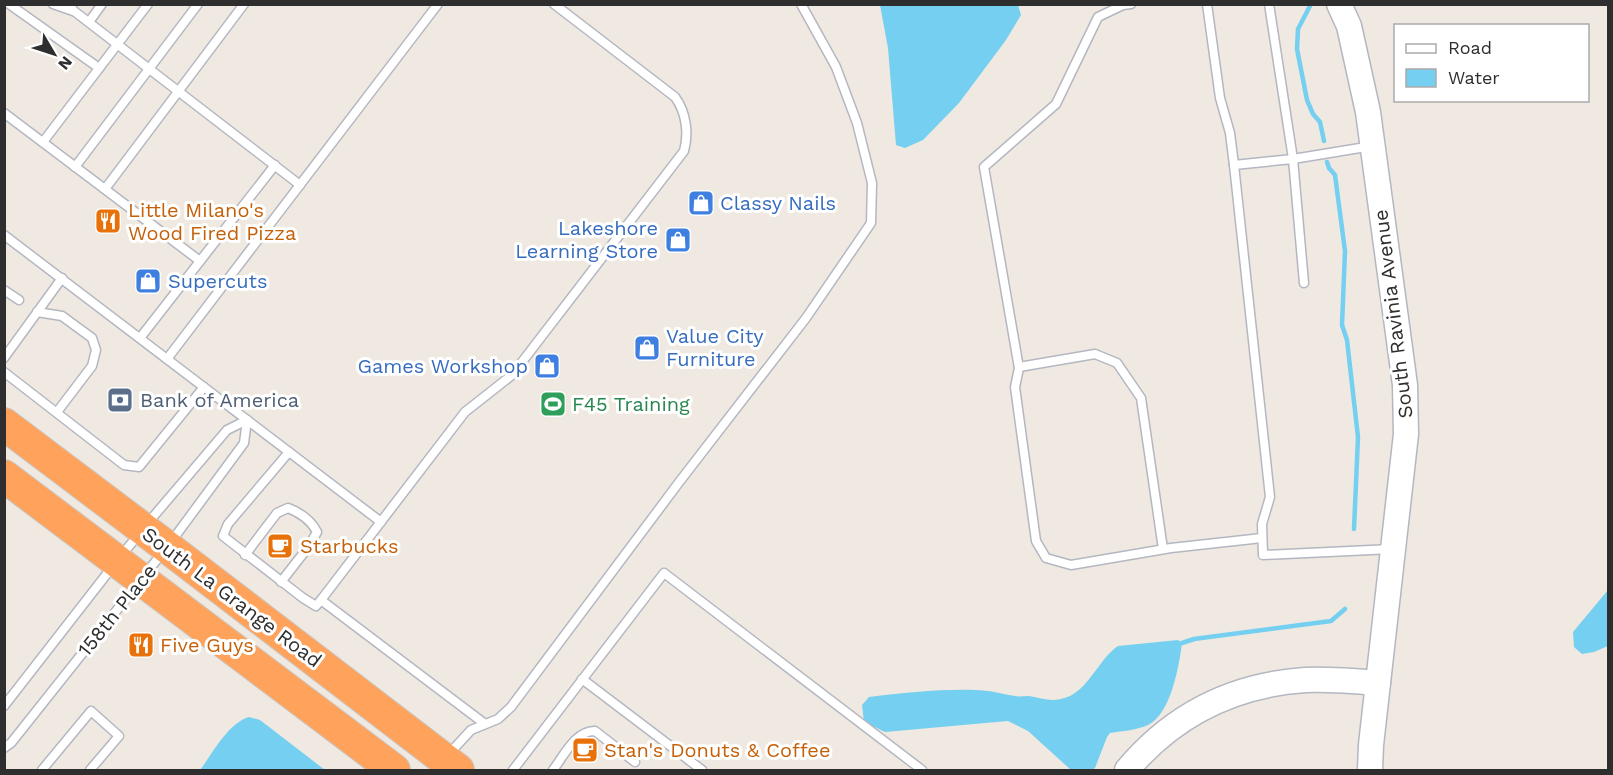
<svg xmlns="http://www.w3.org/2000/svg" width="1613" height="775" viewBox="0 0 1613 775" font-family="'Work Sans',sans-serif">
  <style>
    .water { fill: #75cff0 }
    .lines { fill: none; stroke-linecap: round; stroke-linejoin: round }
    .stream { stroke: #75cff0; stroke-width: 4.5 }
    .lane-casing { stroke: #b4b7c1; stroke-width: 11 }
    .secondary-casing { stroke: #b4b7c1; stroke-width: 27 }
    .highway-casing { stroke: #c9c9c9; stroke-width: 34 }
    .lane { stroke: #fff; stroke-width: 8 }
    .secondary { stroke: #fff; stroke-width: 24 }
    .highway { stroke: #ffa35c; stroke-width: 32 }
    .labels { text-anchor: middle; stroke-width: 6; stroke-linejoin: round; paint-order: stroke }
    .shop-label { font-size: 20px; fill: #366cbe; stroke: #fff; text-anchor: start }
    .food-label { font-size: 20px; fill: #c56008; stroke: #fff; text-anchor: start }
    .street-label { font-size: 20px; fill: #2e2e2e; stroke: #fff }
    .service-label { font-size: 20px; fill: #4e5e75; stroke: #fff; text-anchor: start }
    .leisure-label { font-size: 20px; fill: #27864d; stroke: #fff; text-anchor: start }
  </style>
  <rect width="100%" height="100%" fill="#efe9e1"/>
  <g class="water">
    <polygon points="880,5 1018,5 1021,15 1006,40 959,103 923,140 905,148 896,145 888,48"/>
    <polygon points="1608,590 1608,646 1594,652 1582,654 1574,647 1573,632"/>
    <path d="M 1178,640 L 1182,643 C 1179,666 1171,714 1148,725 C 1137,730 1123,731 1110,733 L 1107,737 L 1095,768 L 1092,770 L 1071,770 L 1028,731 L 1008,721 L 885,732 L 864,722 L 862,705 L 869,697 C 904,693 939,689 975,690 C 989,690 1002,694 1015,696 C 1020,697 1025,696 1029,696 C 1044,699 1054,703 1070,696 C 1091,685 1099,659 1118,646 Z"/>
    <path d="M 249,717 L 260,720 L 325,770 L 200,770 C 213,753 227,724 249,717 Z"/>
  </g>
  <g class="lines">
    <g class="stream">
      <polyline points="1311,4 1298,29 1297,49 1307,100 1313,114 1320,122 1324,141"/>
      <polyline points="1327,162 1329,168 1335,175 1345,251 1342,325 1347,340 1358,437 1354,529"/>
      <polyline points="1182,643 1194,639 1331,621 1345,609"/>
    </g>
    <defs>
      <g id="lane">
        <polyline points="9,4 99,68"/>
        <polyline points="53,4 73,11"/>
        <polyline points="69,4 74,11 300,185"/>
        <polyline points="1131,4 1123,5 1098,17 1056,104 984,167 1019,368 1015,387 1036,541 1046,558 1071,565 1171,548 1262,538"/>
        <polyline points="1207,4 1220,98 1230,133 1234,165"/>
        <polyline points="1269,4 1293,159 1372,146"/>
        <polyline points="89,22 102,4"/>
        <polyline points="4,113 200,261"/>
        <polyline points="43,142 148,4"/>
        <polyline points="75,167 198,4"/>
        <polyline points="105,189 244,4"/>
        <polyline points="4,235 381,522"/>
        <polyline points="1304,283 1293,159 1234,165 1270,497 1262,524 1263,555 1392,549"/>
        <polyline points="4,290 19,300"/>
        <polyline points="37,312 62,316 92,338 96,350 92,366 57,412"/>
        <polyline points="140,338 275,165"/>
        <polyline points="4,358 62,278"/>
        <polyline points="167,359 438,4"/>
        <polyline points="1019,367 1095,354 1117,363 1141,398 1163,549"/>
        <polyline points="4,372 124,465 139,467 204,387"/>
        <polyline points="289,452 228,524 223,536 303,598 316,606 321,600"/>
        <polyline points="147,524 227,430 247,420"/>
        <polyline points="171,542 244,443 247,420"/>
        <path d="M 245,555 L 277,513 L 288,508 C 301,513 311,520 317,532 L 309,546 L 281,582"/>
        <polyline points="121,556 139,534"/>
        <polyline points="582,679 702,770"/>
        <polyline points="4,706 113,566"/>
        <path d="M 485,724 L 321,600 L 465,412 L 512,375 L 684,151 C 689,133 686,112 675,97 L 554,4"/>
        <polyline points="4,748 11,743 163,552"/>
        <polyline points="448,755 471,730 498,719 511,707 680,481 806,318 871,223 872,183 857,123 836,67 801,4"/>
        <polyline points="42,770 91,711 119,736 90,770"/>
        <polyline points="513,770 664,573 922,770"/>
        <path d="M 553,770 C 563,757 576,730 595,731 L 635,762"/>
      </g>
      <g id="secondary">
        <polyline points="1339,4 1349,26 1368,112 1405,385 1406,434 1371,745 1370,770"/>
        <path d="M 1127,770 C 1173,715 1233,685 1305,680 C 1329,679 1354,681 1378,683"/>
      </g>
      <g id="highway">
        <polyline points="4,424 167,547 458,770"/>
        <polyline points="4,476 394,770"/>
      </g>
    </defs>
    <use href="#lane" class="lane-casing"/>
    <use href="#secondary" class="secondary-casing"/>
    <use href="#highway" class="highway-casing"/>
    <use href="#lane" class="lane"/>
    <use href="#secondary" class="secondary"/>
    <use href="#highway" class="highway"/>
  </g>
  <defs>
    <symbol id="shop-square" viewBox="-11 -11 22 22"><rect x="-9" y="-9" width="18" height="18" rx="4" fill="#3f7fe0" stroke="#fff"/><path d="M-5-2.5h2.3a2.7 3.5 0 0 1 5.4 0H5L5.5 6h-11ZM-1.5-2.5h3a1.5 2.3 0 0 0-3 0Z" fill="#fff"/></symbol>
    <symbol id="restaurant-square" viewBox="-11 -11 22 22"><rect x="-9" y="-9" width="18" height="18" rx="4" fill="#e8710a" stroke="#fff"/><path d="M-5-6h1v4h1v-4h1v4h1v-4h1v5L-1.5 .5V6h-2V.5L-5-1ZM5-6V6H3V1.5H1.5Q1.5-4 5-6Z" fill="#fff"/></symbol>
    <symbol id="bank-square" viewBox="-11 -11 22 22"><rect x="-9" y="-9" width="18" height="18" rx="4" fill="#5c6f8a" stroke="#fff"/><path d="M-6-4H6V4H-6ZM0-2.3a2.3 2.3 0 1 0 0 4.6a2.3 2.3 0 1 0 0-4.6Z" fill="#fff"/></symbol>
    <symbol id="stadium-square" viewBox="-11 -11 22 22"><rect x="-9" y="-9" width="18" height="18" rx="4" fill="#2e9e5b" stroke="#fff"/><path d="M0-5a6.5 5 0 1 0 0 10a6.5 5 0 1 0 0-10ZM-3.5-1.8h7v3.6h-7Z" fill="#fff"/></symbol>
    <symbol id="cafe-square" viewBox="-11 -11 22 22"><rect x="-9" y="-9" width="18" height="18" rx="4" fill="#e8710a" stroke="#fff"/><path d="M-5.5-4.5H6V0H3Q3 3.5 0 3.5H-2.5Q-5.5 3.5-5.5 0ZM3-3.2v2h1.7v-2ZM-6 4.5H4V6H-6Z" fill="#fff"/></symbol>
  </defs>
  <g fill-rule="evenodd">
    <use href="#shop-square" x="686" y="188" width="30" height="30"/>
    <use href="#restaurant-square" x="93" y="206" width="30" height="30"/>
    <use href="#shop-square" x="663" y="225" width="30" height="30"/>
    <use href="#shop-square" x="133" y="266" width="30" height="30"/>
    <use href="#shop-square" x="632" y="333" width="30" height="30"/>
    <use href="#shop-square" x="532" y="351" width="30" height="30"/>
    <use href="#bank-square" x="105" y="385" width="30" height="30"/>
    <use href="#stadium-square" x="538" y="389" width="30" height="30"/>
    <use href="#cafe-square" x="265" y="531" width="30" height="30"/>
    <use href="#restaurant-square" x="126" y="630" width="30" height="30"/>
    <use href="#cafe-square" x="570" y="735" width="30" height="30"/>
  </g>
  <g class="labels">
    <g class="shop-label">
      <text x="720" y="210">Classy Nails</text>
      <text x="658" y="235" text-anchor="end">Lakeshore<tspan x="658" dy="23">Learning Store</tspan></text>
      <text x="168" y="288">Supercuts</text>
      <text x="666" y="343">Value City<tspan x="666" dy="23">Furniture</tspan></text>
      <text x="528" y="373" text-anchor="end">Games Workshop</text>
    </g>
    <g class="food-label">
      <text x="128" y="217">Little Milano's<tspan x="128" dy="23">Wood Fired Pizza</tspan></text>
      <text x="300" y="553">Starbucks</text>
      <text x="160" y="652">Five Guys</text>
      <text x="604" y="757">Stan's Donuts &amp; Coffee</text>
    </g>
    <g class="street-label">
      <text transform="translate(1393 314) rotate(-97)" y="7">South Ravinia Avenue</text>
      <text transform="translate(232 597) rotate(37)" y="7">South La Grange Road</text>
      <text transform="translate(117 610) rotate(-51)" y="7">158th Place</text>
    </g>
    <g class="service-label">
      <text x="140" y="407">Bank of America</text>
    </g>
    <g class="leisure-label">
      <text x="572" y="411">F45 Training</text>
    </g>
  </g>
  <rect width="1613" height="775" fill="none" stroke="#2e2e2e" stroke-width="12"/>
  <rect x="1394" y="24" width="195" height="78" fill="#ffffff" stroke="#ababab" stroke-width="1.5"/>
  <rect x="1406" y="44" width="30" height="9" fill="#ffffff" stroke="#ababab" stroke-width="1.5"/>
  <text x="1448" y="54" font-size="18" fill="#2e2e2e">Road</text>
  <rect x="1406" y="69" width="30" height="18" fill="#75cff0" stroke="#ababab" stroke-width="1.5"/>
  <text x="1448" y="84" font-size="18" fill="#2e2e2e">Water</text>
  <g transform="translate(54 54) rotate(129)" stroke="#ffffff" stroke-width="4.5" paint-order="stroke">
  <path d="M0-4.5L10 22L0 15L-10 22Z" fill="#2e2e2e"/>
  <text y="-9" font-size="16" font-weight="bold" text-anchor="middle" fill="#2e2e2e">N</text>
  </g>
</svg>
